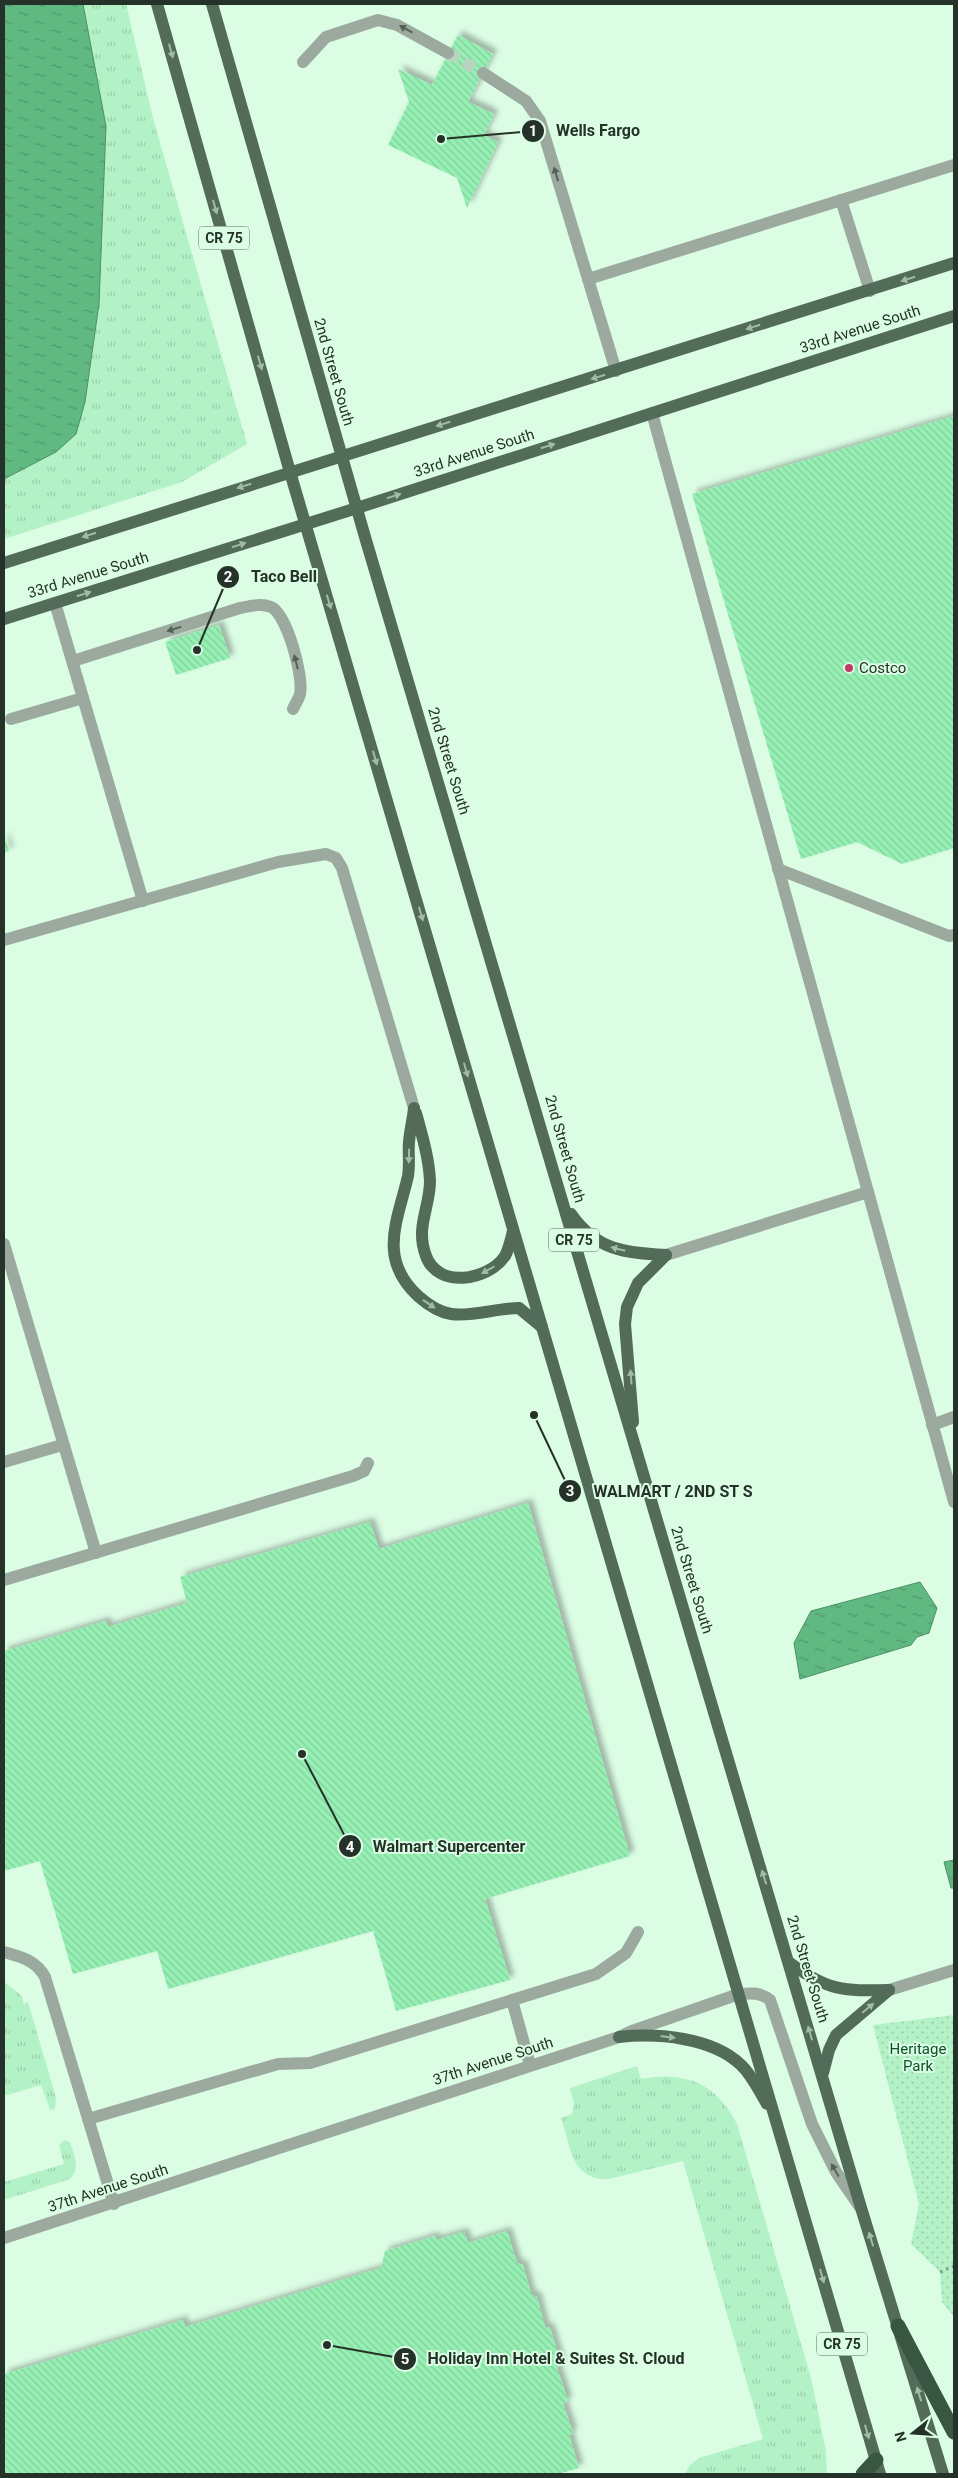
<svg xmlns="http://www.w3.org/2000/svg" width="958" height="2478" viewBox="0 0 958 2478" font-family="Roboto,sans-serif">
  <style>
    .grass { fill: url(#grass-tufts) }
    .park { fill: url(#park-dots) }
    .water { fill: url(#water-ripples); stroke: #4e9066 }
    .building { fill: url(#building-back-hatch); filter: url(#shadow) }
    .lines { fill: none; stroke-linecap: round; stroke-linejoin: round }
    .minor-tunnel { stroke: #b7d4bf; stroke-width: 12; stroke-dasharray: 12 6; stroke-linecap: butt }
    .path { stroke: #879f8d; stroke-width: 3; stroke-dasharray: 2.5 4; stroke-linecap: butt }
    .minor { stroke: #9ba99f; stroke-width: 12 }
    .major { stroke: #536c5a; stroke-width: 12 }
    .highway { stroke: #395643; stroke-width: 15 }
    .oneway { fill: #546258 }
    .oneway2 { fill: #9ebca6 }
    .poi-dot { fill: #c43768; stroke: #dbfde4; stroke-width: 2 }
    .labels { text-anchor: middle; stroke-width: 4; stroke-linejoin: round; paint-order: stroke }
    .shield { fill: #dbfde4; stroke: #5c6f61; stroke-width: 1 }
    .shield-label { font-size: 14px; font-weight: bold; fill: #253229 }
    .street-label { font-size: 15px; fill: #253229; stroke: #dbfde4 }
    .poi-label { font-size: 15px; fill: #253229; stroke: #dbfde4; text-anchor: start }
    .park-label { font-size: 15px; fill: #0d512c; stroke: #dbfde4 }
    .leader { fill: none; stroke: #253229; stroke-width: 2 }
    .callout-dot { fill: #253229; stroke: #dbfde4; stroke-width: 2 }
    .mark-label { font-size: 15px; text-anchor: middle; font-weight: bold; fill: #fff }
    .callout-label { font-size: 16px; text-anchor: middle; font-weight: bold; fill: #253229; stroke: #dbfde4; stroke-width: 4; stroke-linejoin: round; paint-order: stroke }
  </style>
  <defs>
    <pattern id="grass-tufts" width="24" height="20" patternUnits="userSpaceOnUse" patternTransform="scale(1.25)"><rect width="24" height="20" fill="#b3f1c6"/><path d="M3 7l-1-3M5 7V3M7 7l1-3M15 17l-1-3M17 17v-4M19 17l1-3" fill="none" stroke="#9acfaa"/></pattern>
    <pattern id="park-dots" width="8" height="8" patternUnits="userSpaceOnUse" patternTransform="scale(1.25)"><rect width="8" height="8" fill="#b3f1c6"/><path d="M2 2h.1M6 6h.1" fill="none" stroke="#9acfaa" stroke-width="1.8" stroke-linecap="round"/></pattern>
    <pattern id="water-ripples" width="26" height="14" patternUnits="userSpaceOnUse" patternTransform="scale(1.25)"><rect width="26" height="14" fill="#60b980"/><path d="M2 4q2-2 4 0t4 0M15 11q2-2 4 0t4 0" fill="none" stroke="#4f9769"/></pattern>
    <pattern id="building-back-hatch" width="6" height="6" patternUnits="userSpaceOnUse" patternTransform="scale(1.25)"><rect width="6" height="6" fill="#96f0b4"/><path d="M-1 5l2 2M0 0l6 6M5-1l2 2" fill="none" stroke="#81ce9b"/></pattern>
    <filter id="shadow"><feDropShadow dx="4.5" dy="-4.5" stdDeviation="2.5" flood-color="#0004"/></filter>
  </defs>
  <rect width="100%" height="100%" fill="#dbfde4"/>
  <g class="grass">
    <polygon points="4,4 126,4 154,122 247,444 182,482 4,539"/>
    <polygon points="4,1982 21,1995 24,2004 28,2002 56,2098 55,2109 50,2110 41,2085 4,2096"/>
    <path d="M 637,2066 L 641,2079 C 685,2070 717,2084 737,2124 L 811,2378 L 826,2451 L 827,2474 L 685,2474 L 690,2465 L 699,2458 L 763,2439 L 683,2161 L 609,2179 C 571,2181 571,2147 561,2118 L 572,2114 L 574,2104 L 570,2088 Z"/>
    <path d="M 64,2140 L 70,2142 C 74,2155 81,2168 70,2179 L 4,2200 L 4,2182 L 64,2164 L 59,2145 Z"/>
  </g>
  <polygon class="park" points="954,2015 954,2317 942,2302 940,2272 911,2244 919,2204 873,2025"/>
  <g class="water">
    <polygon points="4,4 83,4 106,126 99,304 85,402 76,434 56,452 4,479"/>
    <polygon points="920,1582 937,1608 929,1633 917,1637 911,1645 800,1679 794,1643 811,1611"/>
    <polygon points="954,1860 954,1888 951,1888 944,1862"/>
  </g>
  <g class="building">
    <polygon points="458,35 493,54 468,102 494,114 484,135 498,142 467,208 457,178 388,145 409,102 398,69 432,85"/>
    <polygon points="954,416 954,848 902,864 857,842 801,859 692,494"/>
    <polygon points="219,625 230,658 176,675 165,642"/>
    <polygon points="4,835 9,851 4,853"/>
    <polygon points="528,1503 630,1856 485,1899 510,1980 396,2011 373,1931 168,1989 157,1951 73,1974 40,1861 4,1871 4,1651 106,1621 108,1627 187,1603 180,1577 370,1522 379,1549"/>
    <polygon points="507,2231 517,2263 523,2265 531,2294 537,2297 545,2327 550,2328 561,2363 557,2368 568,2401 563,2403 573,2433 569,2435 579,2468 558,2474 4,2474 4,2374 183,2320 185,2327 381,2268 385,2251 435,2236 436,2240 464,2232 468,2243"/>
  </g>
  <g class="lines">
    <polyline class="minor-tunnel" points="448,53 483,73"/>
    <polyline class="path" points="940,2272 954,2266"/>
    <g class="minor">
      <polyline points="303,62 326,37 378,20 397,25 448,53"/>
      <polyline points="483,73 526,101 540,121 616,371"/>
      <polyline points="841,200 870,291"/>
      <polyline points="588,279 954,165"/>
      <polyline points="652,413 954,1502"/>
      <polyline points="55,603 143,901"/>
      <path d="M 73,661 L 240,608 C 250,606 261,603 271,607 C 287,614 304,677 300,694 C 299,699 295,704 293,709"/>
      <polyline points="11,719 83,698"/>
      <polyline points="778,869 949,936 954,935"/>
      <polyline points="4,940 278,862 326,854 336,858 342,868 414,1108"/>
      <polyline points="4,1244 96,1553"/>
      <polyline points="666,1255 868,1192"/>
      <polyline points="932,1425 954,1417"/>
      <polyline points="4,1462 62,1445"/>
      <polyline points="4,1580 353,1476 364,1471 368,1463"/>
      <path d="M 4,1952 C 21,1957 36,1960 45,1977 L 114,2204"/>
      <polyline points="889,1990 954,1970"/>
      <polyline points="512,2000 530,2065"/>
      <polyline points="88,2119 278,2064 310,2063 596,1974 626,1953 638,1932"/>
      <path d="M 4,2238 L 619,2037 L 632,2031 L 739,1994 C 752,1993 760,1992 770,2000 L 812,2124 L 836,2172 L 860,2207"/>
    </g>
    <g class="major">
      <polyline points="157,4 290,472 880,2474"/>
      <polyline points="212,4 365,537 862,2211 943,2474"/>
      <polyline points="4,563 954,263"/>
      <polyline points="4,619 357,508 954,316"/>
      <path d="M 414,1108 C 413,1119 410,1130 409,1142 C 408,1153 410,1164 408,1176 C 398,1220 377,1258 418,1296 C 427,1304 438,1312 451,1314 C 472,1317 497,1308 519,1308 L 542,1327"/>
      <path d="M 416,1113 C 422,1135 429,1158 430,1181 C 430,1208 415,1227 426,1256 C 438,1289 488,1281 505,1256 C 509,1249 511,1239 513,1231"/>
      <path d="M 571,1214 C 596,1250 624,1253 666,1255"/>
      <polyline points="633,1422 625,1324 627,1307 638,1283 666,1255"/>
      <path d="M 790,1963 C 828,1991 843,1991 889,1990"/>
      <path d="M 619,2037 C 657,2033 712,2037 741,2065 C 752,2075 759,2091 767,2104"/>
      <polyline points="823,2073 829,2050 836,2035 889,1990"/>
    </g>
    <g class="highway">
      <polyline points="898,2326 954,2432"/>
      <polyline points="863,2474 876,2460"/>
    </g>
  </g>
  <defs><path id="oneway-solid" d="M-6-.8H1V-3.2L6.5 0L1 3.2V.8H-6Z" transform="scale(1.25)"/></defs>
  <g class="oneway">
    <use href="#oneway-solid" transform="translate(406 29) rotate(-151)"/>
    <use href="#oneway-solid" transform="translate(556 174) rotate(-106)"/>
    <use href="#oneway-solid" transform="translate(174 629) rotate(162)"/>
    <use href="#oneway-solid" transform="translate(296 662) rotate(-104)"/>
    <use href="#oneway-solid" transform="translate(835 2170) rotate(-120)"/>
  </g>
  <g class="oneway2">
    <use href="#oneway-solid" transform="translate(171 51) rotate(74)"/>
    <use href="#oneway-solid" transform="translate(215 207) rotate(74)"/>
    <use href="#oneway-solid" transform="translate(908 279) rotate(162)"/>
    <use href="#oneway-solid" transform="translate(753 327) rotate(163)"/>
    <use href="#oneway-solid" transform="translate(260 363) rotate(74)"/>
    <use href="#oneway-solid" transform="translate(598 377) rotate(162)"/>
    <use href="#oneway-solid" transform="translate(443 424) rotate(163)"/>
    <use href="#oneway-solid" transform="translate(548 446) rotate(-18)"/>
    <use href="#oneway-solid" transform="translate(244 486) rotate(163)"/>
    <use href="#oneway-solid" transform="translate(394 496) rotate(-18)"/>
    <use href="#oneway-solid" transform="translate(89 535) rotate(162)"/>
    <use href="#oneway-solid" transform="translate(239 545) rotate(-17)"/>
    <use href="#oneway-solid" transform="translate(84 594) rotate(-17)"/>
    <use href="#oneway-solid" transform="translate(329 602) rotate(73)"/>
    <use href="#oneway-solid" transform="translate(375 758) rotate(74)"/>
    <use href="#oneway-solid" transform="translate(421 914) rotate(74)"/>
    <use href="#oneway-solid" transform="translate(466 1070) rotate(74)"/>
    <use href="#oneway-solid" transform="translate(409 1156) rotate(91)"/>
    <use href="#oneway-solid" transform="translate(618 1249) rotate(-166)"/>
    <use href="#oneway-solid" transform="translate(488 1270) rotate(150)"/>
    <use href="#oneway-solid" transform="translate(429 1304) rotate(34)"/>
    <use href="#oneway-solid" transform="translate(631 1377) rotate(-94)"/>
    <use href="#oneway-solid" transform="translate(764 1877) rotate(-107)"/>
    <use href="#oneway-solid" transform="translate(868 2008) rotate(-40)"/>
    <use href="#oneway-solid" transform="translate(810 2033) rotate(-106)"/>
    <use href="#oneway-solid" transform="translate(668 2037) rotate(7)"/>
    <use href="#oneway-solid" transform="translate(871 2239) rotate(-107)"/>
    <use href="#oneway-solid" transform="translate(822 2276) rotate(74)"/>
    <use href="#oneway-solid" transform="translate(919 2394) rotate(-107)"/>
    <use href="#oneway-solid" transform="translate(867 2432) rotate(74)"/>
  </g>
  <circle class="poi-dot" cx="849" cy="668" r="5"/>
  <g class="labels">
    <g class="shield">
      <rect x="199" y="226.5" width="50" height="23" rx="4"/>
      <rect x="549" y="1228.5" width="50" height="23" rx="4"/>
      <rect x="817" y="2332.5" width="50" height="23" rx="4"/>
    </g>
    <g class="shield-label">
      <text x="224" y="243">CR 75</text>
      <text x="574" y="1245">CR 75</text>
      <text x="842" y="2349">CR 75</text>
    </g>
    <g class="street-label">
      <text transform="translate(860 329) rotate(-18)" y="5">33rd Avenue South</text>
      <text transform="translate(334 372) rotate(74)" y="5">2nd Street South</text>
      <text transform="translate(474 453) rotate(-18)" y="5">33rd Avenue South</text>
      <text transform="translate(88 575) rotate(-17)" y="5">33rd Avenue South</text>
      <text transform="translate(449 761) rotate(73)" y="5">2nd Street South</text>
      <text transform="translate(565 1149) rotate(74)" y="5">2nd Street South</text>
      <text transform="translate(692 1580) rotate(73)" y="5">2nd Street South</text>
      <text transform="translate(808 1969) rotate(73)" y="5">2nd Street South</text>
      <text transform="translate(493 2061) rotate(-18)" y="5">37th Avenue South</text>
      <text transform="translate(108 2188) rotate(-18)" y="5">37th Avenue South</text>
    </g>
    <g class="poi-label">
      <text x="859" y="673">Costco</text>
    </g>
    <g class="park-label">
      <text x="918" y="2054">Heritage<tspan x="918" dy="17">Park</tspan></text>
    </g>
  </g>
  <path class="leader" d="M441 139L533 131M197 650L228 577M534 1415L570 1491M302 1754L350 1846M327 2345L405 2359"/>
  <g class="callout-dot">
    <circle cx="441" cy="139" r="5"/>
    <circle cx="197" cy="650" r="5"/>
    <circle cx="534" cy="1415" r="5"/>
    <circle cx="302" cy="1754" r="5"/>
    <circle cx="327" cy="2345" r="5"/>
    <circle cx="533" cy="131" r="12"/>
    <circle cx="228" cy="577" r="12"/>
    <circle cx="570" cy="1491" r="12"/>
    <circle cx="350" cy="1846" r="12"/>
    <circle cx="405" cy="2359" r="12"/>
  </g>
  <g class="mark-label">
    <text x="533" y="136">1</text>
    <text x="228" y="582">2</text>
    <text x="570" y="1496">3</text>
    <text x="350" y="1852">4</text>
    <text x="405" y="2364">5</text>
  </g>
  <g class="callout-label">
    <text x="598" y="136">Wells Fargo</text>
    <text x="284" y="582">Taco Bell</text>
    <text x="673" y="1497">WALMART / 2ND ST S</text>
    <text x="449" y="1852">Walmart Supercenter</text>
    <text x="556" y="2364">Holiday Inn Hotel &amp; Suites St. Cloud</text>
  </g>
  <rect width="958" height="2478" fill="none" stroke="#253229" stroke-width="10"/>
  <g transform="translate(913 2433) rotate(253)" stroke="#dbfde4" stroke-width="4" paint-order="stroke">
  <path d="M0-4L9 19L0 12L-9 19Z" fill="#253229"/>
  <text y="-8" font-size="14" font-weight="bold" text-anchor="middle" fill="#253229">N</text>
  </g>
</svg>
